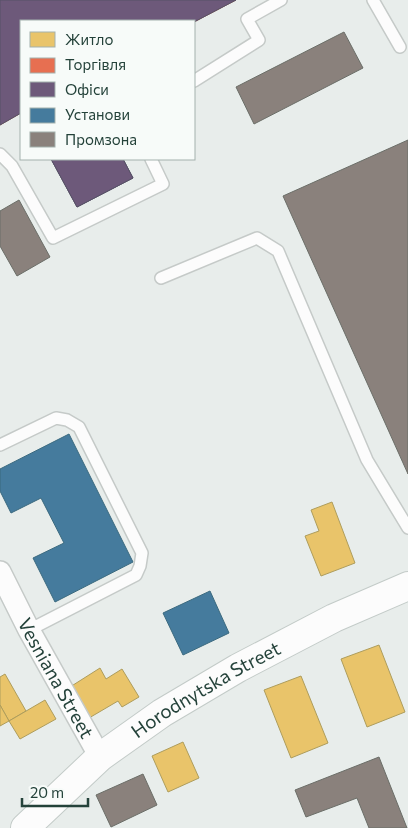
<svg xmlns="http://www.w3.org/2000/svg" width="408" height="828" viewBox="0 0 408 828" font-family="Commissioner,sans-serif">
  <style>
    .homes { fill: #e9c46a; stroke: #ae9d5c }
    .shops { fill: #e76f51; stroke: #ac624a }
    .offices { fill: #6d597a; stroke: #575267 }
    .public { fill: #457b9d; stroke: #3b6a7f }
    .industry { fill: #8a817c; stroke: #6b6e68 }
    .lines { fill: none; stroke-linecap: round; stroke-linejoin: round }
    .lane-casing { stroke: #c5cac8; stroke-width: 14 }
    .street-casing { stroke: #c5cac8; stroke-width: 24 }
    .secondary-casing { stroke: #c3cbc8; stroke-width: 30 }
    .lane { stroke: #fcfcfc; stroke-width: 11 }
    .street { stroke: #fcfcfc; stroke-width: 21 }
    .secondary { stroke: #fcfcfc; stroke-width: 28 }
    .labels { text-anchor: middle; stroke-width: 5; stroke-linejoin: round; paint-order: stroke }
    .street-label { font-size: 19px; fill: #24423a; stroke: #f7fbf9 }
  </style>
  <rect width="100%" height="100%" fill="#e8edeb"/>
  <g class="homes">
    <polygon points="332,502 355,563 321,576 305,536 319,531 311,510"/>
    <polygon points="379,645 405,712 367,727 341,659"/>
    <polygon points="100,668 106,679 122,669 139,697 122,707 118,701 89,718 70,687"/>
    <polygon points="5,674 26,711 9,721 0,705 0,677"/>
    <polygon points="301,676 328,743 291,758 264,690"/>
    <polygon points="45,700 56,719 20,739 9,721"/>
    <polygon points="0,705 9,721 0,726"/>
    <polygon points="183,742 199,778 168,792 152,756"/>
  </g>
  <g class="shops">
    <polygon points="0,0 236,0 194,22 21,21 21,102 0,62 0,53 19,43 0,8"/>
    <polygon points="0,8 19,43 0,53"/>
    <polygon points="0,62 21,102 21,113 0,125"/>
  </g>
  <g class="offices">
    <polygon points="0,0 236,0 194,22 21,21 21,113 0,125"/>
    <polygon points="51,159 123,159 133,178 77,207"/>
    <polygon points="51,159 123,159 133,178 77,207"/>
  </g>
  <g class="public">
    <polygon points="69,434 133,562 55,602 33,558 64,543 41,498 11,513 0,491 0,469"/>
    <polygon points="210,591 229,633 183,655 163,613"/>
  </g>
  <g class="industry">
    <polygon points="344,32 363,68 254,124 236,87"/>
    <polygon points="408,140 408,474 283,196"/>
    <polygon points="19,200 50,257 17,276 0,246 0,211"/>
    <polygon points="379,757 407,828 369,828 357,798 306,817 295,790"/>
    <polygon points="143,774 157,805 111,827 96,795"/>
  </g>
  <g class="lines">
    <defs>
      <g id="lane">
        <polyline points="373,0 400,47"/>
        <polyline points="194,81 259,40 247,19 281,0"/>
        <polyline points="0,154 12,166 53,238 163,184 151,159"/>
        <polyline points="161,278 257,238 278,251 367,460 408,528"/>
        <polyline points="0,445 56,418 67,420 79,427 142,553 140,566 136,575 29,630"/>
      </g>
      <g id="street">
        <path id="s1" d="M 0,572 L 29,630 L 100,757"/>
      </g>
      <g id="secondary">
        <path id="s2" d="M 25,828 L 100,757 L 162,713 L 238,668 L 334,618 L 408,586"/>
      </g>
    </defs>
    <use href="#lane" class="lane-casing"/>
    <use href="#street" class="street-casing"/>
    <use href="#secondary" class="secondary-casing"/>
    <use href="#lane" class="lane"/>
    <use href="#street" class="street"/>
    <use href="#secondary" class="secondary"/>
  </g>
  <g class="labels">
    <g class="street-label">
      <text dy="7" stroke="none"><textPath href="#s1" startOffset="120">Vesniana Street</textPath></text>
      <text dy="7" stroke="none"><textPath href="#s2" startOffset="229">Horodnytska Street</textPath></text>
    </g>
  </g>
  <rect x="20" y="20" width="175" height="140" fill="#f7fbf9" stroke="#a3b1ad"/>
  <rect x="30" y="32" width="25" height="15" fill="#e9c46a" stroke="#a3b1ad"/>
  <text x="65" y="45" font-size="15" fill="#24423a">Житло</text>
  <rect x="30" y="58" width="25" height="15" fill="#e76f51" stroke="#a3b1ad"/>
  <text x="65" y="70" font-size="15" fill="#24423a">Торгівля</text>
  <rect x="30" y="82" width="25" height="15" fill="#6d597a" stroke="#a3b1ad"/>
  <text x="65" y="95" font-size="15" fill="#24423a">Офіси</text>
  <rect x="30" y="108" width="25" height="15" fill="#457b9d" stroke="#a3b1ad"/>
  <text x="65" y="120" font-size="15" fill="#24423a">Установи</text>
  <rect x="30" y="132" width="25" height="15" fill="#8a817c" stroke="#a3b1ad"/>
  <text x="65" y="145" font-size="15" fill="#24423a">Промзона</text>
  <path d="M22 798v8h66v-8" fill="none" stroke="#24423a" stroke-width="2.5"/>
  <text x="30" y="798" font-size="15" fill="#24423a" stroke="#f7fbf9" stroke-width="4" paint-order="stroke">20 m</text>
</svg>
